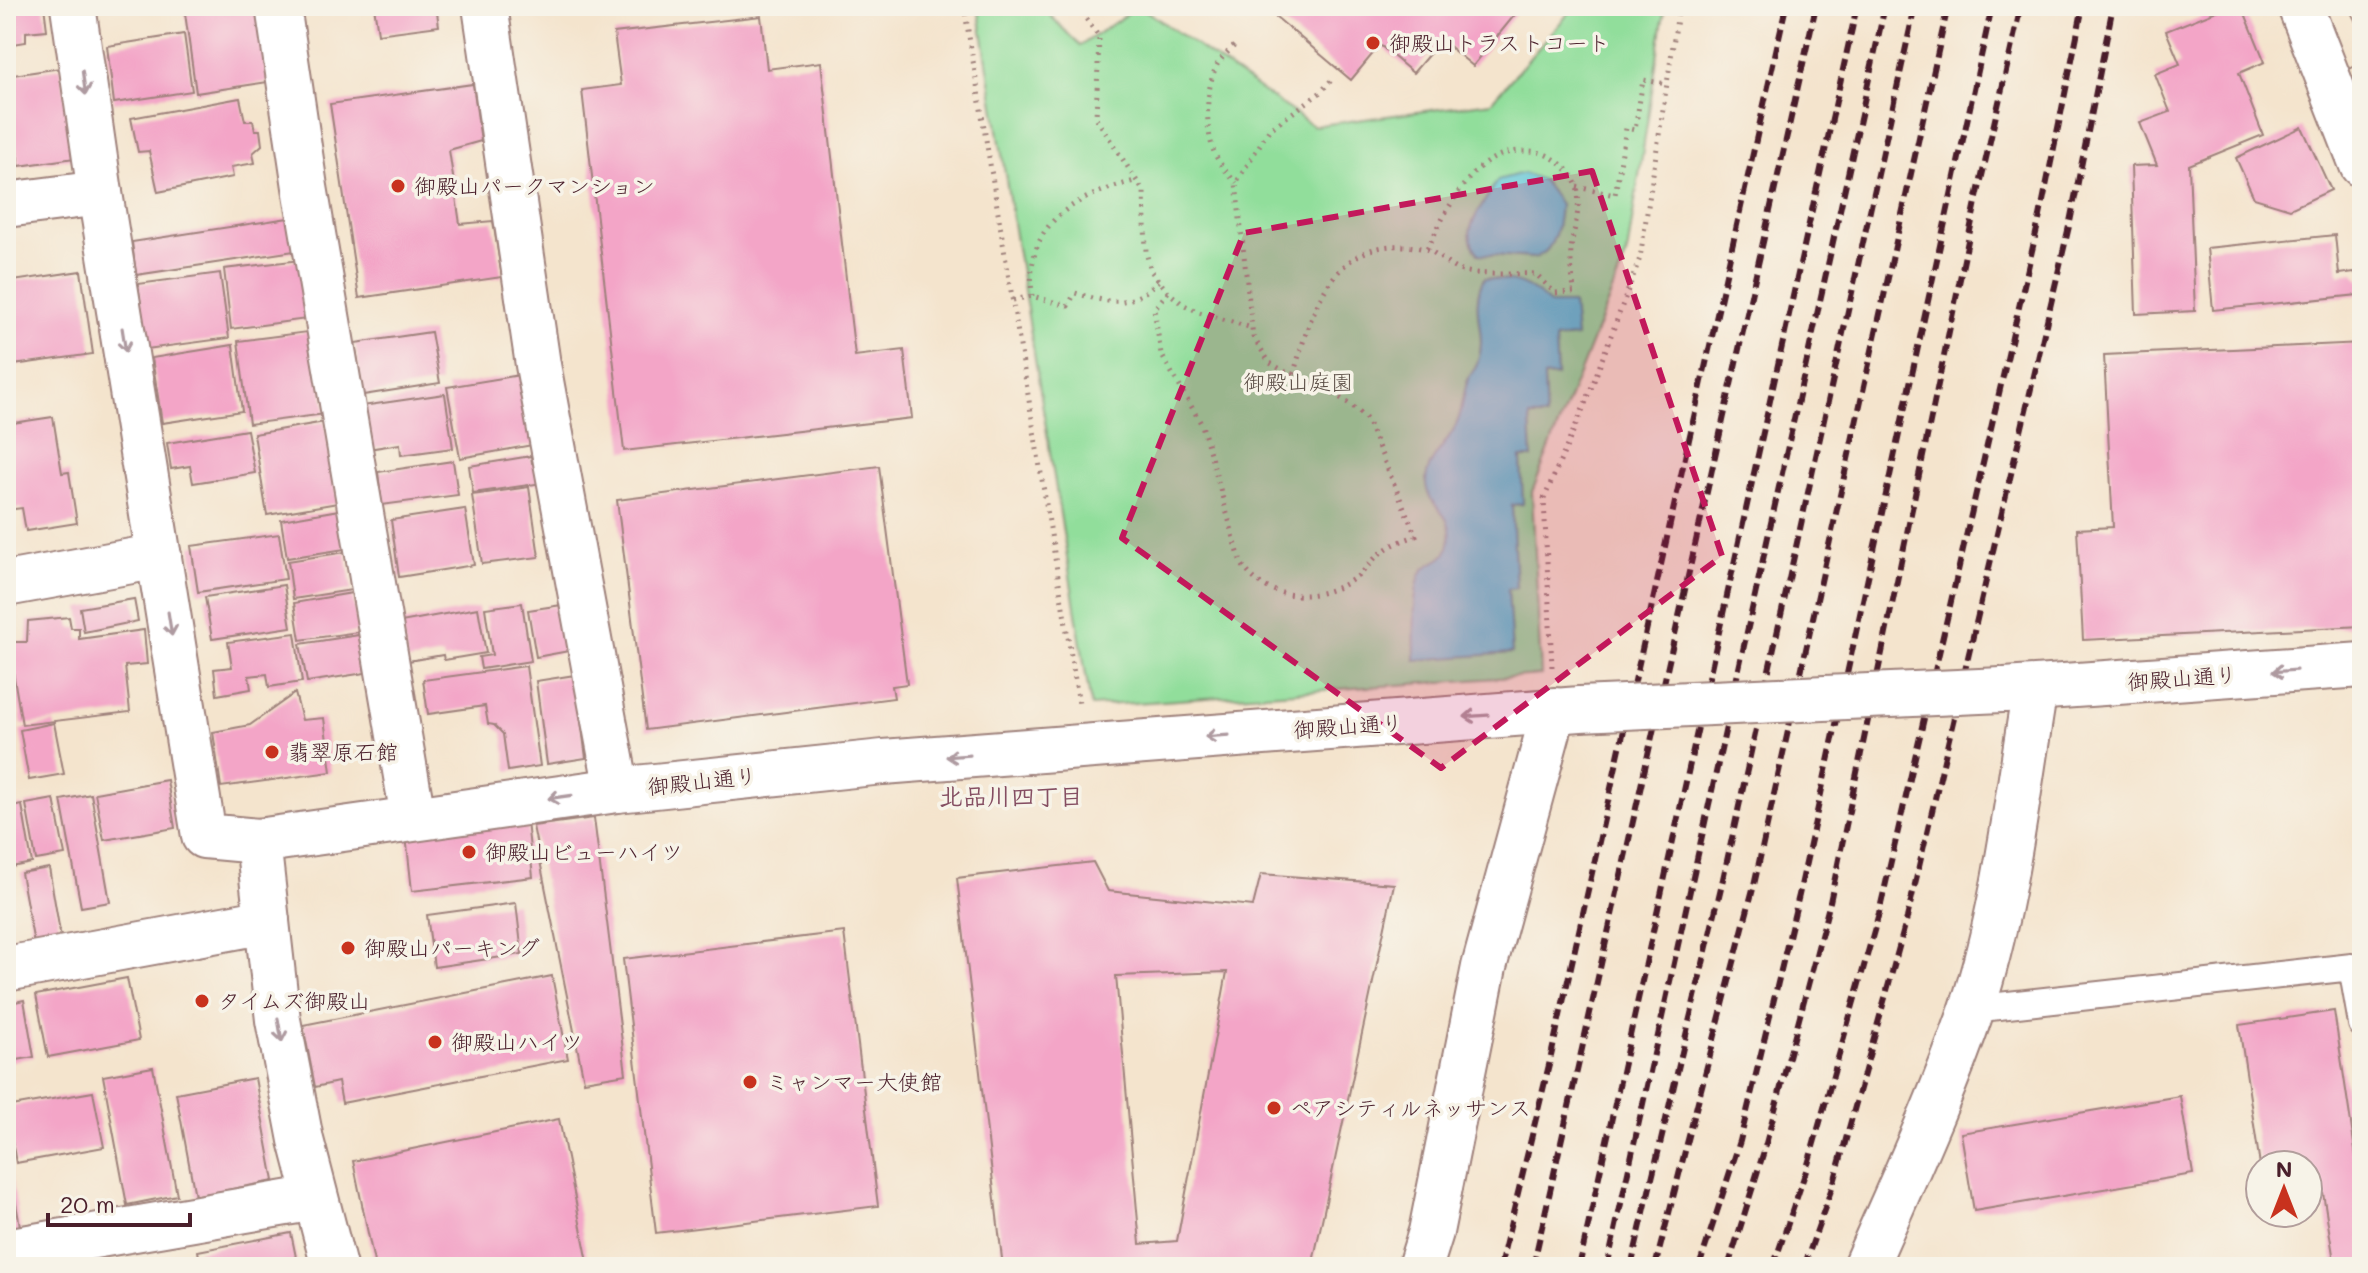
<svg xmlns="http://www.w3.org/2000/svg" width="2368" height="1273" viewBox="0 0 2368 1273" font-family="Mali,'Klee One',sans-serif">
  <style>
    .green { fill: #91de9b; stroke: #6e7e63; stroke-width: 2 }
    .water { fill: #5ac4d5; stroke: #527280; stroke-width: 2 }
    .building { fill: #f3a5c7; fill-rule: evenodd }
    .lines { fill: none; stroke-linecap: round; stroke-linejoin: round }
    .lane-casing { stroke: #9f827c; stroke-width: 30 }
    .street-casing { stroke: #9f827c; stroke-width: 48 }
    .path { stroke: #9f827c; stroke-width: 5; stroke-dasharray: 2 6; stroke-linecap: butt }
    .lane { stroke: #fff; stroke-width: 26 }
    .street { stroke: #fff; stroke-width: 44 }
    .rail { stroke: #4a1f2b; stroke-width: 6; stroke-dasharray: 12 6; stroke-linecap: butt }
    .street-bridge-casing { stroke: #9f827c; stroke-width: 48; stroke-linecap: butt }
    .street-bridge { stroke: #fff; stroke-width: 44 }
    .oneway { stroke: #ae9aa0 }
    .marked { fill: #c2185b; fill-opacity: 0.2; stroke: #c2185b; stroke-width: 6; stroke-dasharray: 16 10; stroke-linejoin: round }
    .poi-dot { fill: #c8321e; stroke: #f7f3e8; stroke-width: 3 }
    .labels { text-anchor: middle; stroke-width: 7; stroke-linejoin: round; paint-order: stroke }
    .poi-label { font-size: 22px; fill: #4a1f2b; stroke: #f7f3e8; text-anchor: start }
    .park-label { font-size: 22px; fill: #5c4f47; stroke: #f7f3e8 }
    .street-label { font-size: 22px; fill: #4a1f2b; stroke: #f7f3e8 }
    .neighbourhood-label { font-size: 24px; font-weight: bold; fill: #854e62; stroke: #f7f3e8 }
  </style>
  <rect width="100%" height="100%" fill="#f7f3e8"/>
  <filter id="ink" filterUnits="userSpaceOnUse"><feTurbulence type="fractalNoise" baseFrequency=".0125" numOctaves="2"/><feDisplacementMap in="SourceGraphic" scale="16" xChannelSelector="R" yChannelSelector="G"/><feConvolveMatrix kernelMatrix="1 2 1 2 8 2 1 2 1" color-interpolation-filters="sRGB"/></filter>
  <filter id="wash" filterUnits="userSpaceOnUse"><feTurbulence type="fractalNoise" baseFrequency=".006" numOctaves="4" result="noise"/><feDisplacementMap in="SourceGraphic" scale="32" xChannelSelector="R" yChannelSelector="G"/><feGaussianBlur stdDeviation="1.8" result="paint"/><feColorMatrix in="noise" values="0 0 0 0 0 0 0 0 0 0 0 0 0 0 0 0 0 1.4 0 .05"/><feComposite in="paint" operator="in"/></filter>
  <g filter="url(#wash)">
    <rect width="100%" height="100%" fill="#f4e4cd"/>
    <polygon class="green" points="978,6 1041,6 1080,46 1139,6 1313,126 1491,102 1575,6 1665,6 1627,254 1532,492 1541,675 1091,706"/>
    <g class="water">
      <path d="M 1523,173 L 1542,180 L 1560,204 C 1559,223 1555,255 1532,258 L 1479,254 C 1462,235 1473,220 1484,202 C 1489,195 1492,187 1498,180 Z"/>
      <path d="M 1484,278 C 1515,280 1528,283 1550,304 L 1573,304 L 1576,337 L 1555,339 L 1557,376 L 1544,377 L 1546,417 L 1530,417 L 1532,458 L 1521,458 L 1523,504 L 1512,505 L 1516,588 L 1508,589 L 1512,653 L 1415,660 C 1415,641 1411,582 1424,569 C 1437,557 1447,563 1450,538 C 1454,514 1427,506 1426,484 C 1425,460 1447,445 1456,425 C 1463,412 1462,397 1467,383 C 1469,376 1475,369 1478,361 C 1488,332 1468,309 1484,278 Z"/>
    </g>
    <g id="blocks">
      <g class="building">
        <polygon points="6,6 44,6 47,30 26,32 26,42 13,44 13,54 6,55"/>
        <polygon points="235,6 257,6 268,82 196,93 185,13"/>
        <polygon points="374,6 436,6 439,26 378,34"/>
        <polygon points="1263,6 1522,6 1473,66 1441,40 1413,73 1380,45 1351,80"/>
        <polygon points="2229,6 2242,6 2265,62 2239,73 2263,135 2189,165 2195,311 2136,314 2131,166 2157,165 2140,123 2170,112 2155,74 2180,64 2166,31"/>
        <polygon points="2348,6 2362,6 2362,34"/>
        <polygon points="761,16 767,69 821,62 855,356 904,350 912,418 624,451 582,90 621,85 614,33"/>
        <polygon points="184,34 192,91 114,103 107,46"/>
        <polygon points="2362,62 2362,106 2361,106 2349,69"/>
        <polygon points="61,68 75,158 19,166 6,76"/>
        <polygon points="473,84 481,141 449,150 460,224 493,221 502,277 359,298 330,104"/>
        <polygon points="240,98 245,121 253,121 255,130 260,130 262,145 253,153 255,163 231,167 233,177 158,192 149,151 138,152 131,118"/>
        <polygon points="2302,127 2331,190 2290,209 2254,198 2236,158"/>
        <polygon points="6,134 13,176 6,177"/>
        <polygon points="295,217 301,250 136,275 132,242"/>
        <polygon points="2335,235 2339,274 2354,272 2362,282 2358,295 2213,310 2207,248"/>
        <polygon points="300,260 307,319 231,329 224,269"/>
        <polygon points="81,271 93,354 6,366 6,282"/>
        <polygon points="220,273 229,338 147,349 138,284"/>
        <polygon points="315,331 326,414 249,424 238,341"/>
        <polygon points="431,332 440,383 363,395 355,343"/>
        <polygon points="2362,343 2362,626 2083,640 2077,529 2113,527 2104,355"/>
        <polygon points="233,345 242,411 162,423 152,358"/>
        <polygon points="526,374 538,444 460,458 447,387"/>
        <polygon points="445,394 453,448 401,455 400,444 368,449 362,406"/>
        <polygon points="53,417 62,473 69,472 77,523 26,531 22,508 6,510 6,424"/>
        <polygon points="325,422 338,503 267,515 254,434"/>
        <polygon points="247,430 255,473 193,483 190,466 171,469 167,443"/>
        <polygon points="531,456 532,463 540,462 543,483 473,493 469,466"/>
        <polygon points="453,461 458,495 382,505 378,472"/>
        <polygon points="879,466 907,684 892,686 894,698 646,730 617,500"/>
        <polygon points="529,487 539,557 482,564 472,495"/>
        <polygon points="465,509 474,565 399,577 391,520"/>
        <polygon points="339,510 345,549 287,558 281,520"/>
        <polygon points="279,534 286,579 198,592 191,546"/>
        <polygon points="346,552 352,590 293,599 288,561"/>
        <polygon points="284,585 291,627 212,639 205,597"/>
        <polygon points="352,593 359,632 300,640 294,603"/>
        <polygon points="134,599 138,621 84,632 80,608"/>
        <polygon points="522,603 531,661 481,669 479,657 492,655 485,608"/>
        <polygon points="562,605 569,651 536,657 528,610"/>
        <polygon points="478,608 486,653 444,660 443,655 408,661 401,622"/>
        <polygon points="69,617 71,628 79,628 79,639 144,630 147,664 125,666 130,712 22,725 8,642 27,642 28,621"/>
        <polygon points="295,633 302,682 269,687 267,674 249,676 251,689 217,695 214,669 232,667 228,642"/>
        <polygon points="359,635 365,673 307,682 300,644"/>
        <polygon points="526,666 540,766 508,771 503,734 494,725 488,724 485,706 428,714 423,680"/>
        <polygon points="575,675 586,758 547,764 536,681"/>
        <polygon points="295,693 302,720 324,718 331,772 221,787 213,732 250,725"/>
        <polygon points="54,723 64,774 29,780 20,730"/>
        <polygon points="167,780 175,828 104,840 95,793"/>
        <polygon points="91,794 110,902 81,907 61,800"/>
        <polygon points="54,799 65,855 36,860 26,804"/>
        <polygon points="22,805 32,863 6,868 6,808"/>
        <polygon points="526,812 533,877 412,891 405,826"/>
        <polygon points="594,818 626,1074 584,1081 533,826"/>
        <path d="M 1093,862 L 1108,891 L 1253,906 L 1261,874 L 1394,884 L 1312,1267 L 1003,1267 L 957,878 ZM 1227,972 L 1177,1241 L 1140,1244 L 1116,976 Z"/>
        <polygon points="49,868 62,944 35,949 21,873"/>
        <polygon points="516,903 522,954 434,967 427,915"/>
        <polygon points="844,932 878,1206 656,1233 623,959"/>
        <polygon points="552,976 568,1059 342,1103 338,1082 315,1087 303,1025"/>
        <polygon points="127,978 139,1040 48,1057 36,995"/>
        <polygon points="24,1000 34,1057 6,1062 6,1004"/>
        <polygon points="2334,1011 2358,1170 2362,1170 2362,1267 2335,1267 2321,1180 2308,1182 2308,1165 2260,1165 2239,1025"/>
        <polygon points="153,1067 177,1195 127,1205 103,1076"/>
        <polygon points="255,1078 274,1181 195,1196 176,1093"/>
        <polygon points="93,1092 104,1147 16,1163 6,1107"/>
        <polygon points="2180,1096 2193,1174 1974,1211 1961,1133"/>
        <polygon points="559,1119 589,1267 375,1267 353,1161"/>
        <polygon points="10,1171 22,1237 6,1239 6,1172"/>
        <polygon points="291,1233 298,1267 201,1267 198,1251"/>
        <polygon points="171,1259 173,1267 137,1267 137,1265"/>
      </g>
    </g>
  </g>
  <g filter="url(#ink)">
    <use href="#blocks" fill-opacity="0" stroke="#9f827c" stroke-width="2"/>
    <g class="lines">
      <defs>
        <polyline id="lane" points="1972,1009 2352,967 2362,1024"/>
        <g id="street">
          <polyline points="73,6 100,193 204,836 258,841 617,790 883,762 1580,709"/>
          <polyline points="278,6 305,187 413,817"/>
          <polyline points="485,6 538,365 617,790"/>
          <polyline points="2300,6 2362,165"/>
          <polyline points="6,205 100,193"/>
          <polyline points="6,584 159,556"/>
          <polyline points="2005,690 2362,665"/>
          <polyline points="258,841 278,1020 301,1140 334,1267"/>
          <polyline points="6,969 267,921"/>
          <polyline points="6,1251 315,1198"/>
          <polyline points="1420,1267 1431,1232 1484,967 1554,710"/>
          <path d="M 1865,1267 C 1902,1182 1942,1097 1972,1009 C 2006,906 2017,795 2035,689"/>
        </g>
      </defs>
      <use href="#lane" class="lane-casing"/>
      <use href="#street" class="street-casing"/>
      <g class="path">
        <polyline points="964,6 1079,704"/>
        <polyline points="1077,6 1099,37 1096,118 1144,192 1146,252 1151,271 1168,292 1184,305 1199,312 1252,328"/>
        <path d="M 1234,46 C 1228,52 1221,58 1217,65 C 1205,89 1205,128 1214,152 C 1219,164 1228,173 1236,183"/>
        <polyline points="1577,187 1615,195 1626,128 1635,130 1643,80 1667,84"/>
        <path d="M 1168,292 L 1154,309 L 1161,354 L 1202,425 L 1241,563 C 1266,603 1318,603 1355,578 C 1366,571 1372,559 1382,552 C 1392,544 1404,540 1416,536 L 1367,420 C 1347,397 1321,388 1293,376 C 1313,307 1334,229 1425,249 C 1438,252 1448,268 1462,271 C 1485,276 1513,273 1536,274 L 1555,293 L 1574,292 C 1573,278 1570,263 1571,249 C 1573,230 1582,207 1577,187 C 1573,174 1561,162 1549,156 C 1541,152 1535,151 1526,151 C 1472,149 1448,209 1427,249"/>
        <path d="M 1032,296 C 1025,220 1074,197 1138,180"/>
        <path d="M 1013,300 L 1032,296 L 1068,306 L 1075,293 C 1109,303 1131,309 1158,281"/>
        <polyline points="1293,376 1270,363 1253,337 1236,183 1269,130 1321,92 1333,78"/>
        <polyline points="1552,667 1544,499 1588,397 1640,258 1679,6"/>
      </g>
      <use href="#lane" class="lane"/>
      <use href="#street" class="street"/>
      <g class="rail">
        <polyline points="1500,1267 1549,1065 1786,6"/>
        <polyline points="1533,1267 1816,6"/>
        <polyline points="1579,1267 1857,6"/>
        <polyline points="1607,1267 1885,6"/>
        <polyline points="1631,1267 1723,879 1915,6"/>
        <polyline points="1655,1267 1754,885 1948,6"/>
        <polyline points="1699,1267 1740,1141 1799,895 1992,6"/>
        <polyline points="1728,1267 1764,1151 1830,902 1976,202 2021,6"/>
        <polyline points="1773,1267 1807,1168 1879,913 2040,216 2083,6"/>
        <polyline points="1804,1267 1835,1179 1907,918 2070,222 2113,6"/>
      </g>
      <defs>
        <polyline id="street-bridge" points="1580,709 2002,690"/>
      </defs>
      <use href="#street-bridge" class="street-bridge-casing"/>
      <use href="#street-bridge" class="street-bridge"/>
    </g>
    <defs><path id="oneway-shaft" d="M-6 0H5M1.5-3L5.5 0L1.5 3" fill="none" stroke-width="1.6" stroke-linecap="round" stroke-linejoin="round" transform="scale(2)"/></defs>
    <g class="oneway">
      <use href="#oneway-shaft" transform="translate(84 83) rotate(82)"/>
      <use href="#oneway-shaft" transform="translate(124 340) rotate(81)"/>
      <use href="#oneway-shaft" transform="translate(170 624) rotate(81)"/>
      <use href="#oneway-shaft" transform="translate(2284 671) rotate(176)"/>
      <use href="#oneway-shaft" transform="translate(1476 716) rotate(176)"/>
      <use href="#oneway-shaft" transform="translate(1217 736) rotate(176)"/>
      <use href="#oneway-shaft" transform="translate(958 756) rotate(176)"/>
      <use href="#oneway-shaft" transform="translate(560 797) rotate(172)"/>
      <use href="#oneway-shaft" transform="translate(280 1030) rotate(80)"/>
    </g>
  </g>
  <path class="marked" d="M 1592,171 L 1722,556 L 1441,768 L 1122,538 L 1244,233 Z"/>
  <g class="poi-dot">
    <circle cx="1373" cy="43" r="8"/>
    <circle cx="398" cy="186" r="8"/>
    <circle cx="272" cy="752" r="8"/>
    <circle cx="469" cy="852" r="8"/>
    <circle cx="348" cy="948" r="8"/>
    <circle cx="202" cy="1001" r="8"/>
    <circle cx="435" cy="1042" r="8"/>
    <circle cx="750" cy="1082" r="8"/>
    <circle cx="1274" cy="1108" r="8"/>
  </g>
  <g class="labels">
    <g class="poi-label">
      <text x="1389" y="51">御殿山トラストコート</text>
      <text x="414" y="194">御殿山パークマンション</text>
      <text x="288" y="760">翡翠原石館</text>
      <text x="485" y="860">御殿山ビューハイツ</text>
      <text x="364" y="956">御殿山パーキング</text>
      <text x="218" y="1009">タイムズ御殿山</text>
      <text x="451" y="1050">御殿山ハイツ</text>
      <text x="766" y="1090">ミャンマー大使館</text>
      <text x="1290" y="1116">ペアシティルネッサンス</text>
    </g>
    <g class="park-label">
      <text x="1298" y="390">御殿山庭園</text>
    </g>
    <g class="street-label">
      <text transform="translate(2182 678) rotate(-4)" y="8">御殿山通り</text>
      <text transform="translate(1348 726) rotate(-4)" y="8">御殿山通り</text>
      <text transform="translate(702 781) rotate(-6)" y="8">御殿山通り</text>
    </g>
    <g class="neighbourhood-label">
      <text x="1011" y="805">北品川四丁目</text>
    </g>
  </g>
  <rect width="2368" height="1273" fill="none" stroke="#f7f3e8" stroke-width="32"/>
  <g transform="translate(2284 1189)"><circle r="38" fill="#f7f3e8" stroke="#b29e9c" stroke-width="2"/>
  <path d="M0-6L14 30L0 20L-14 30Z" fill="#c8321e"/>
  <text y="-12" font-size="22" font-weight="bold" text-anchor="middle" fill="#4a1f2b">N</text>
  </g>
  <path d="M48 1213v12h142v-12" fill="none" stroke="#4a1f2b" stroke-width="4"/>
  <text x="60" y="1213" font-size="24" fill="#4a1f2b" stroke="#f7f3e8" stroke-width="6" paint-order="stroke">20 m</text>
</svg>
